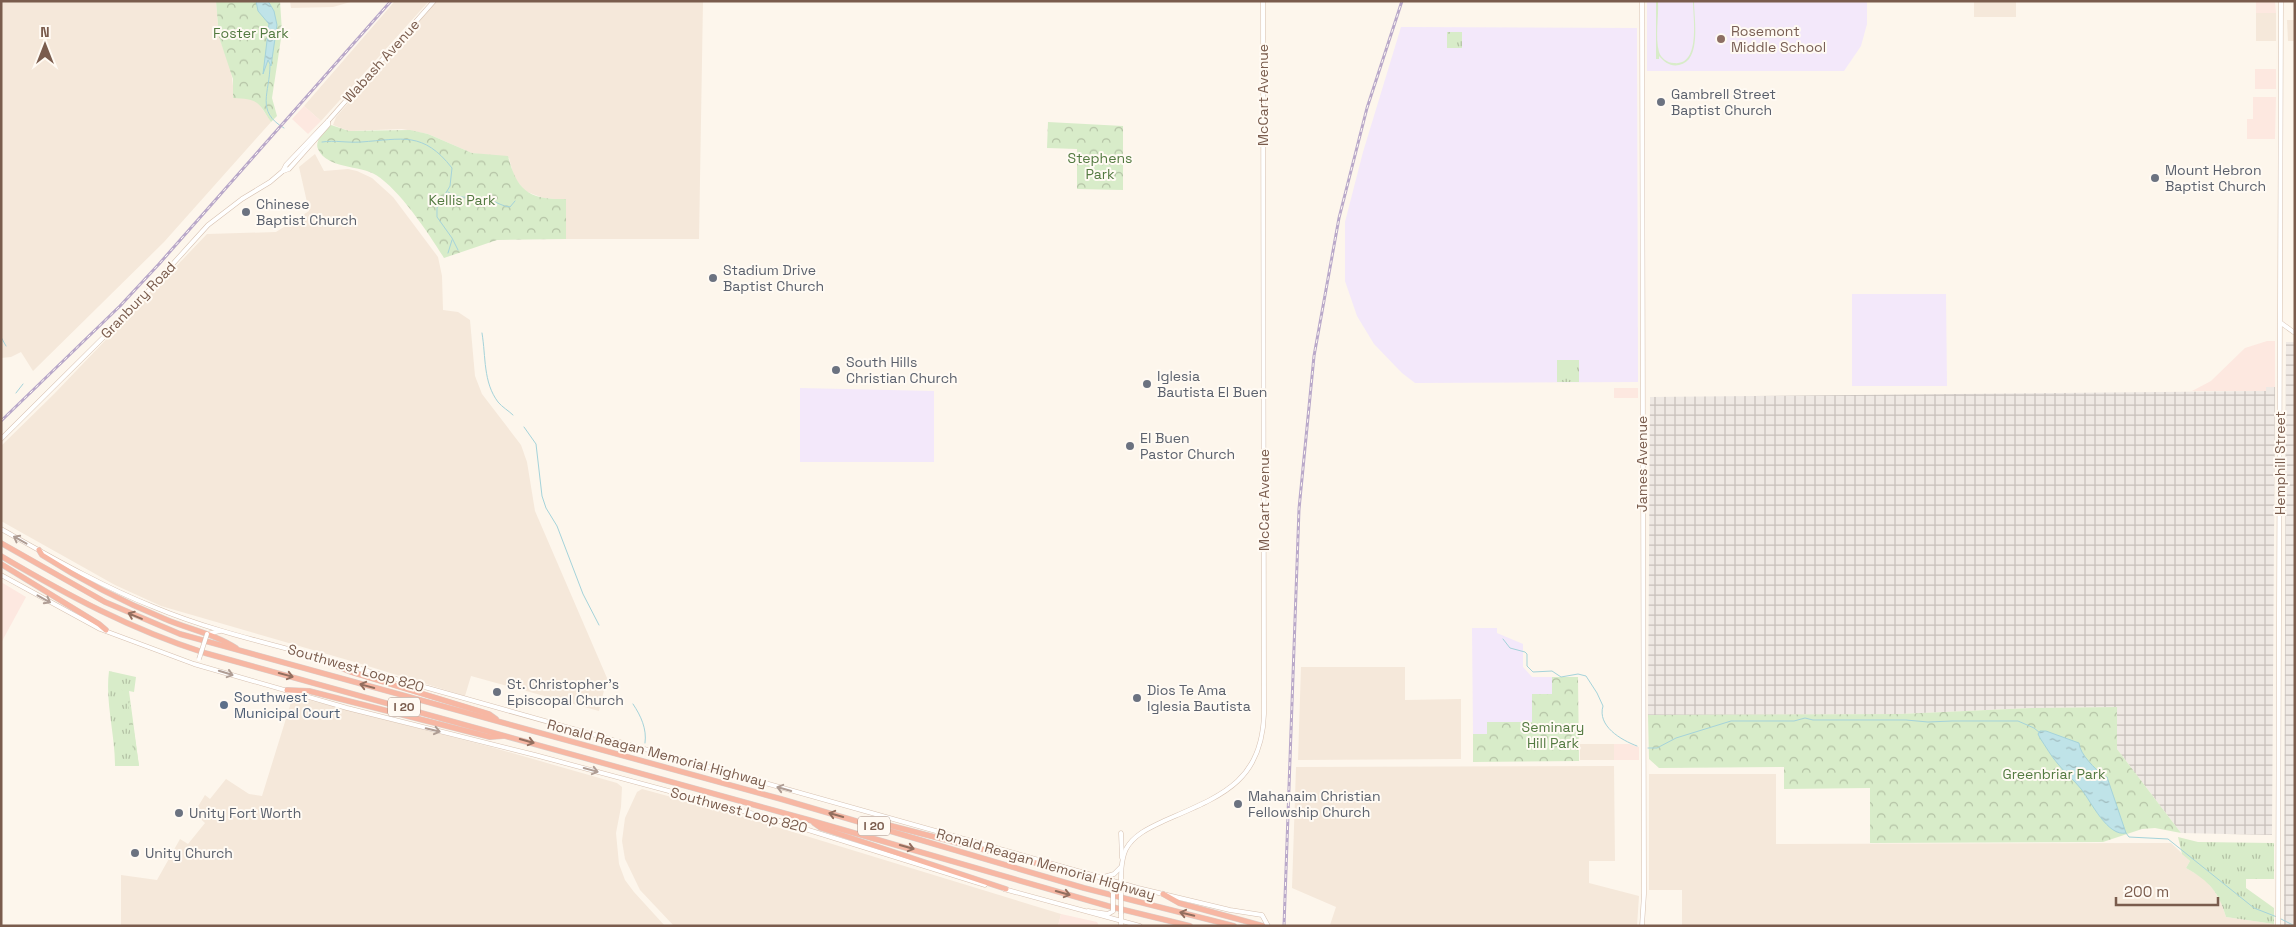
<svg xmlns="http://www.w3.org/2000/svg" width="2296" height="927" viewBox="0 0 2296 927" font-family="'Space Grotesk',sans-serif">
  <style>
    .residential { fill: #f5e8da }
    .commercial { fill: #fde8e0 }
    .industrial { fill: url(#industrial-grid) }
    .education { fill: #f3e8fa }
    .grass { fill: url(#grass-tufts) }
    .forest { fill: url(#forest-crowns) }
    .pitch { fill: #d8ecc9 }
    .water { fill: url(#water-ripples); stroke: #a5d3da }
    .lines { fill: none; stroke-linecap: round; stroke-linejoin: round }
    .stream { stroke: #a5d3da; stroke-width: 1 }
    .secondary-casing { stroke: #d6c0b0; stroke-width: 5 }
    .highway-casing { stroke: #dad1cd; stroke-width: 6 }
    .secondary { stroke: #fff; stroke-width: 4 }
    .highway { stroke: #f7b7a3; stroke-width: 5 }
    .rail-casing { stroke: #b9a8c9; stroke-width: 3 }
    .rail { stroke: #fffaf3; stroke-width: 1; stroke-dasharray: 4; stroke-linecap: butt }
    .secondary-bridge-casing { stroke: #d6c0b0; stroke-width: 5; stroke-linecap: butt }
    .secondary-bridge { stroke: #fff; stroke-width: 4 }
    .oneway { stroke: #af9d94 }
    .oneway2 { stroke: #936e5e }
    .education-dot { fill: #8d6e63; stroke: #fffaf3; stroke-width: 2 }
    .worship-dot { fill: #6b7280; stroke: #fffaf3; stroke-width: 2 }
    .service-dot { fill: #5c6f8a; stroke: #fffaf3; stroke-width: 2 }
    .labels { text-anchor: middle; stroke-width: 4; stroke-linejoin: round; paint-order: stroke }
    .shield { fill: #fffaf3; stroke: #a28b7f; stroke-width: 1 }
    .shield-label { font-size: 12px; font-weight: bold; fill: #7a5c4d }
    .education-label { font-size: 14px; fill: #785e54; stroke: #fffaf3; text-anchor: start }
    .park-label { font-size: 14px; fill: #537a41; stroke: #fffaf3 }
    .street-label { font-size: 14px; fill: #7a5c4d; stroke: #fffaf3 }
    .worship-label { font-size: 14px; fill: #5b616d; stroke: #fffaf3; text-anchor: start }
    .service-label { font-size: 14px; fill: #4e5e75; stroke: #fffaf3; text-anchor: start }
  </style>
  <defs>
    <pattern id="industrial-grid" width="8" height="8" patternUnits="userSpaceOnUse" patternTransform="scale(1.25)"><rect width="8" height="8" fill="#efe9e4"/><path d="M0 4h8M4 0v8" fill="none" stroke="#c7c0bb"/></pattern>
    <pattern id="grass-tufts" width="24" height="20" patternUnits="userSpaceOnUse" patternTransform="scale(1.25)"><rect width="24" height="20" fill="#d8ecc9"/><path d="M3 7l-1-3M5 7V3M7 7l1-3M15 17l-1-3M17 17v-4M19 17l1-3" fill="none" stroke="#b4c2a5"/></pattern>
    <pattern id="forest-crowns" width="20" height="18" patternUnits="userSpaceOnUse" patternTransform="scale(1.25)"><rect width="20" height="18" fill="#d8ecc9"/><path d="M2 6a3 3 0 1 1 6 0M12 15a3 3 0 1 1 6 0" fill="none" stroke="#b4c2a5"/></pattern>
    <pattern id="water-ripples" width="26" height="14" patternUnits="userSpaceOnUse" patternTransform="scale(1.25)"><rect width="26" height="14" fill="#bfe3e8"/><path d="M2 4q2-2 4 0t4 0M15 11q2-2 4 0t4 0" fill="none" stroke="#a0bbbe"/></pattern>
  </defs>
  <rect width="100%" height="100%" fill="#fdf6ec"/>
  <g class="residential">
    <polygon points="1,1 216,1 219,37 231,70 233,86 248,98 257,101 271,122 164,242 33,371 21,352 11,357 1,358"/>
    <polygon points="290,1 354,1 333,7 291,8"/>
    <polygon points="395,1 429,1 321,121 304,106"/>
    <polygon points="437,1 703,1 699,239 566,239 566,200 543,198 525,191 514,177 509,158 472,153 428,134 402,129 349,131 333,125 336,117"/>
    <rect x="1974" y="1" width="42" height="16"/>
    <rect x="2256" y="13" width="20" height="28"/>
    <polygon points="2287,20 2295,20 2295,41 2288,41"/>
    <polygon points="315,154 324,171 348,169 357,171 372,178 393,197 438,257 442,276 443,310 458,312 470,320 475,376 482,394 521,445 527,462 535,511 607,678 599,711 471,676 465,696 358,663 161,606 115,585 1,521 1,446 55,393 207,234 276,232 309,211 299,167"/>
    <polygon points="1301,667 1405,667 1405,700 1461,699 1461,759 1298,760"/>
    <polygon points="293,696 491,747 617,783 622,787 621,807 616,833 619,864 625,880 634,892 665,926 121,926 121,875 157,880 180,839 188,844 205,823 194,813 205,795 210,799 226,779 249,794 262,796"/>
    <rect x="1580" y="744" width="34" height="16"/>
    <polygon points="1614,766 1615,861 1589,861 1589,883 1639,896 1637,926 1331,926 1330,925 1336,907 1292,888 1296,767"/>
    <polygon points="1649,774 1776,774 1776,844 2171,843 2190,861 2186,868 2203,878 2213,889 2221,902 2226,917 2274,924 2274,926 1682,926 1682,890 1649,890"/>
    <polygon points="642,789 734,814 1061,914 1058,926 674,926 640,890 625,859 622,841 625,818 637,792"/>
  </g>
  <g class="commercial">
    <polygon points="2256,1 2275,1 2276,13 2256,13"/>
    <rect x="2255" y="69" width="21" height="20"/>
    <polygon points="2253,97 2276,97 2275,139 2247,139 2247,119 2253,119"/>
    <polygon points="304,106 321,121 308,134 292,119"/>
    <polygon points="2267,341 2275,341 2275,387 2266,387 2266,391 2192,391 2211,381 2245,348"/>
    <rect x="1614" y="388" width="24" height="10"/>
    <polygon points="1,582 26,597 1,643"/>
    <polygon points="1614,744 1629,744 1639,747 1639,760 1614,760"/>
    <polygon points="1061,914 1097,922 1099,926 1058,926"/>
  </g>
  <g class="industrial">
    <polygon points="2286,342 2295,342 2295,926 2284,926"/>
    <polygon points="2266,387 2275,387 2272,835 2181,833 2117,749 2117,707 2031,708 1900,714 1648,715 1650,397 2266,391"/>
  </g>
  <g class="education">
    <polygon points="1647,1 1867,1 1867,24 1861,46 1844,71 1647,71"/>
    <polygon points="1401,27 1637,28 1638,382 1415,383 1402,373 1374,344 1357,316 1345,281 1345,222 1363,152"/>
    <polygon points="1852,294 1946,294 1947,386 1852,386"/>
    <polygon points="800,388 934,391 934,462 800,462"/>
    <polygon points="1472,628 1497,628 1497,633 1523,644 1523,667 1532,677 1552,677 1552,694 1532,694 1532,722 1488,722 1487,734 1473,734"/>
  </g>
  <g class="grass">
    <rect x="1447" y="32" width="15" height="16"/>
    <rect x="1557" y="360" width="22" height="22"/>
    <path d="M 109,671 L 136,677 L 134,692 L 129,691 L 139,766 L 115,766 C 115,734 105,702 109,671 Z"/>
    <path d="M 2178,837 L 2198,842 L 2274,843 L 2274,879 L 2246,879 L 2246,888 L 2274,908 L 2274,924 L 2226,917 C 2219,892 2209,881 2186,868 L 2190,861 L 2182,854 Z"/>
  </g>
  <g class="forest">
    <path d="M 216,1 L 280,1 L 282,32 L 272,98 L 277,116 L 271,122 C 258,102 259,99 233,98 L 233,79 L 219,37 Z"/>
    <polygon points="1048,122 1123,126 1123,190 1077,189 1077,149 1047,148"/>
    <path d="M 331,125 L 349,131 L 410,130 L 428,134 L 472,153 L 508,156 C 517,191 529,200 566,199 L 566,239 L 497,240 L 444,258 C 429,234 400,190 376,175 C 360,165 327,169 318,149 C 314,141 325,130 331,125 Z"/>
    <polygon points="1552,677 1578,677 1579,761 1473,762 1473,734 1487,734 1487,722 1532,722 1532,694 1552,694"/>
    <polygon points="123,688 128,691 139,766 135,764 128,717 129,705 126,694 121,689"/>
    <polygon points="2117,707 2117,749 2181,833 2155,828 2142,829 2103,842 1870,843 1870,788 1784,789 1784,767 1659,768 1649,759 1648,715 1900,714 2031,708"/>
  </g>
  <path class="pitch" d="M 1656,1 L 1658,1 C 1659,16 1655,37 1659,52 C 1661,58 1667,63 1674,63 C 1701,66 1693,18 1693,1 L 1694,1 C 1694,19 1702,61 1679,65 C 1671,67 1664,62 1659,56 L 1659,59 L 1656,59 Z"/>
  <g class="water">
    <polygon points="256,1 268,1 274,11 277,25 271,66 268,60 263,74 269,24 258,11"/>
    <path d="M 2040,731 L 2046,731 L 2079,743 C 2080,755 2095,768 2104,777 L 2107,777 L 2126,833 C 2108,837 2091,802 2082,790 C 2074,780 2065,773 2058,764 C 2051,756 2046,747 2040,738 L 2038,734 Z"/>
  </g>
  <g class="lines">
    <g class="stream">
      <path d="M 270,65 C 270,93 255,111 284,128"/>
      <path d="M 322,142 C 335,140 347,143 361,142 C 403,139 423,131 452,168 L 450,186 L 437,208 L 437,217 L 452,238 L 458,250"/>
      <path d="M 448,192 C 460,201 477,195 491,200 C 498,203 502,206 510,207 L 515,201"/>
      <polyline points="448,253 452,240"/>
      <path d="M 482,333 C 486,357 483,382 498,402 C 502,407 509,411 513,415"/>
      <polyline points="1,337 6,346"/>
      <polyline points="16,393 23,384"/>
      <polyline points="524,427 536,444 542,496 546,508 557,526 583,594 599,625"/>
      <path d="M 1503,639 L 1510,648 L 1525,652 L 1527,654 L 1527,666 L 1533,672 L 1552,671 L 1561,677 L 1578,674 L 1586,676 L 1597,693 L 1603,706 C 1597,726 1621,740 1637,746"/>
      <path d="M 633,704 C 641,716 647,729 645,743"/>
      <polyline points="1648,748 1657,748 1676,738 1731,721 1794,721 1805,718 1813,720 1906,720 1928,722 1952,721 2018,721 2034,728 2040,733"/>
      <polyline points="2126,833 2129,837 2168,839 2254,908 2277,917"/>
      <polyline points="2281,919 2295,926"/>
    </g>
    <defs>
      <g id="secondary">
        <polyline points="1642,1 1644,894 1642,926"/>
        <polyline points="283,171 286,165 328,121 434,1"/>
        <polyline points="2281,323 2295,333"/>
        <polyline points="1,439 133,308 208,225 242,199 270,182 283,171 289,169 328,125 328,121"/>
        <path d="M 1,529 C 51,557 101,586 154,607 C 204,628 258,641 311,655"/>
        <polyline points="1,575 100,629 194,664 347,708 535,755 773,819 985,885"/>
        <polyline points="207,634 220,631"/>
        <polyline points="325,659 1138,888 1230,910 1262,915 1268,926"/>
        <polyline points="1121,833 1122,858"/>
        <polyline points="1104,877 1114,874 1121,867"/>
        <polyline points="1004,889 1140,926"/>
        <path d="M 1121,895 C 1121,880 1120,862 1126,849 C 1134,834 1151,827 1166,820 C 1221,796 1262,782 1264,714 L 1263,1"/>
        <polyline points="1088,911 1108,914 1113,911"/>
        <polyline points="1121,926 1121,914"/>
        <polyline points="2278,926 2281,1"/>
      </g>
      <g id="highway">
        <polyline points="1,543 105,602 180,634 781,799 1084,888 1234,926"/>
        <path d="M 39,550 L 42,555 C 81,580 121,601 165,619 C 188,629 215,634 236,648"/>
        <path d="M 1,556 C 69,596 130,629 205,653 L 809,820 L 1108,906 L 1190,926"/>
        <polyline points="1,564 99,624 106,630"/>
        <polyline points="310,655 351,672 489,714 496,719"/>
        <polyline points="287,690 309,691 490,737 503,736"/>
        <polyline points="814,823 821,828 1006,889"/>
        <polyline points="876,825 888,825 1040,864 1051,864"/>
        <polyline points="1163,894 1179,903 1263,926"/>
      </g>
    </defs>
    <use href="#secondary" class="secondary-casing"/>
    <use href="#highway" class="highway-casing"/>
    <use href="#secondary" class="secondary"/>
    <use href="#highway" class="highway"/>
    <defs>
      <g id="rail">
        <polyline points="1,421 120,306 159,264 391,1"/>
        <polyline points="1284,926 1299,509 1314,356 1339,218 1367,108 1402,1"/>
      </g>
    </defs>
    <use href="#rail" class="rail-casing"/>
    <use href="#rail" class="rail"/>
    <defs>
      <g id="secondary-bridge">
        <polyline points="199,659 207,634"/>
        <polyline points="1113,885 1113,911"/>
        <polyline points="1121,895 1121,914"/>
      </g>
    </defs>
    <use href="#secondary-bridge" class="secondary-bridge-casing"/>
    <use href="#secondary-bridge" class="secondary-bridge"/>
  </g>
  <defs><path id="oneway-shaft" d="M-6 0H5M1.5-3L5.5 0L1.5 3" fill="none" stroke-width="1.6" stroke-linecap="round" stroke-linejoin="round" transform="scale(1.25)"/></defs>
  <g class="oneway">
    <use href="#oneway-shaft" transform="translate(20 540) rotate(-151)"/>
    <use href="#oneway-shaft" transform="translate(44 599) rotate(29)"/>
    <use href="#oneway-shaft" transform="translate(226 673) rotate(17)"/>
    <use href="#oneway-shaft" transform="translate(433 730) rotate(14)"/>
    <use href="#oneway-shaft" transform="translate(591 770) rotate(15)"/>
    <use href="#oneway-shaft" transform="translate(784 789) rotate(-164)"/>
  </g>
  <g class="oneway2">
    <use href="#oneway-shaft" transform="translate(135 616) rotate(-157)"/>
    <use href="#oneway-shaft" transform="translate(286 675) rotate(15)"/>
    <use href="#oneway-shaft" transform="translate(367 686) rotate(-165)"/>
    <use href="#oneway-shaft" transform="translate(527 741) rotate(16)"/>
    <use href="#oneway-shaft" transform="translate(836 815) rotate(-164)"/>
    <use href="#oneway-shaft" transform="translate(907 847) rotate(16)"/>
    <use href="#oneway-shaft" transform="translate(1063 893) rotate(16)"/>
    <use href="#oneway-shaft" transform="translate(1187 914) rotate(-166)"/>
  </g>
  <circle class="education-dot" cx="1721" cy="39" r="5"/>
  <g class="worship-dot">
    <circle cx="1661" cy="102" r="5"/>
    <circle cx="2155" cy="178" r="5"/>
    <circle cx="246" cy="212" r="5"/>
    <circle cx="713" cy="278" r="5"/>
    <circle cx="836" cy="370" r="5"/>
    <circle cx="1147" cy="384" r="5"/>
    <circle cx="1130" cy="446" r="5"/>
    <circle cx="497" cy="692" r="5"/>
    <circle cx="1137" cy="698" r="5"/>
    <circle cx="1238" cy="804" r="5"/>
    <circle cx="179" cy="813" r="5"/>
    <circle cx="135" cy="853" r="5"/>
  </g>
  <circle class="service-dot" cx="224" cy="705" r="5"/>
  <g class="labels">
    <g class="shield">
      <rect x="388" y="697.5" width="32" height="19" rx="4"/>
      <rect x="858" y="816.5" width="32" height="19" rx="4"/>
    </g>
    <g class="shield-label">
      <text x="404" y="711">I 20</text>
      <text x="874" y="830">I 20</text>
    </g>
    <g class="education-label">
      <text x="1731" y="36">Rosemont<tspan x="1731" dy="16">Middle School</tspan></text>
    </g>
    <g class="park-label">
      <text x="251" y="38">Foster Park</text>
      <text x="1100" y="163">Stephens<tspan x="1100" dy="16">Park</tspan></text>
      <text x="462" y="205">Kellis Park</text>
      <text x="1553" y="732">Seminary<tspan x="1553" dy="16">Hill Park</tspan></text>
      <text x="2054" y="779">Greenbriar Park</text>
    </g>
    <g class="street-label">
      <text transform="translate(381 61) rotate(-48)" y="5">Wabash Avenue</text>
      <text transform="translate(1263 95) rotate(-90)" y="5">McCart Avenue</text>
      <text transform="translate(138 300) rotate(-46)" y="5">Granbury Road</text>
      <text transform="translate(2280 463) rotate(-90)" y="5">Hemphill Street</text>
      <text transform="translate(1642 464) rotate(-90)" y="5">James Avenue</text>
      <text transform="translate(1264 500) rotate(-90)" y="5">McCart Avenue</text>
      <text transform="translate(356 668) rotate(16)" y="5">Southwest Loop 820</text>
      <text transform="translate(657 753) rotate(15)" y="5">Ronald Reagan Memorial Highway</text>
      <text transform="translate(739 810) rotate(15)" y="5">Southwest Loop 820</text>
      <text transform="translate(1046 864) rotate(16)" y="5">Ronald Reagan Memorial Highway</text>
    </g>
    <g class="worship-label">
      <text x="1671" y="99">Gambrell Street<tspan x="1671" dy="16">Baptist Church</tspan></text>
      <text x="2165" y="175">Mount Hebron<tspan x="2165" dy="16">Baptist Church</tspan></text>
      <text x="256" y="209">Chinese<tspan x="256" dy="16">Baptist Church</tspan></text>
      <text x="723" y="275">Stadium Drive<tspan x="723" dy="16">Baptist Church</tspan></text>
      <text x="846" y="367">South Hills<tspan x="846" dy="16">Christian Church</tspan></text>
      <text x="1157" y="381">Iglesia<tspan x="1157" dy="16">Bautista El Buen</tspan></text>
      <text x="1140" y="443">El Buen<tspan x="1140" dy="16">Pastor Church</tspan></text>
      <text x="507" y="689">St. Christopher's<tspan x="507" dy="16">Episcopal Church</tspan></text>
      <text x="1147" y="695">Dios Te Ama<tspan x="1147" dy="16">Iglesia Bautista</tspan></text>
      <text x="1248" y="801">Mahanaim Christian<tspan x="1248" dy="16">Fellowship Church</tspan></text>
      <text x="189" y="818">Unity Fort Worth</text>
      <text x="145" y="858">Unity Church</text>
    </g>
    <g class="service-label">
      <text x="234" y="702">Southwest<tspan x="234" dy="16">Municipal Court</tspan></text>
    </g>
  </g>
  <rect width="2296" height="927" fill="none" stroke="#7a5c4d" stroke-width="5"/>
  <g transform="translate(45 45)" stroke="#fffaf3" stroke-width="4" paint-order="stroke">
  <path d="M0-4L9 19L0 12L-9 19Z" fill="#7a5c4d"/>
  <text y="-8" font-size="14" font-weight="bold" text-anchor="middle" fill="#7a5c4d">N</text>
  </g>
  <path d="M2116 897v8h102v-8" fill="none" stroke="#7a5c4d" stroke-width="2.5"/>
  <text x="2124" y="897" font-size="15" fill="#7a5c4d" stroke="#fffaf3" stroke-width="4" paint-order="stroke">200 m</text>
</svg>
